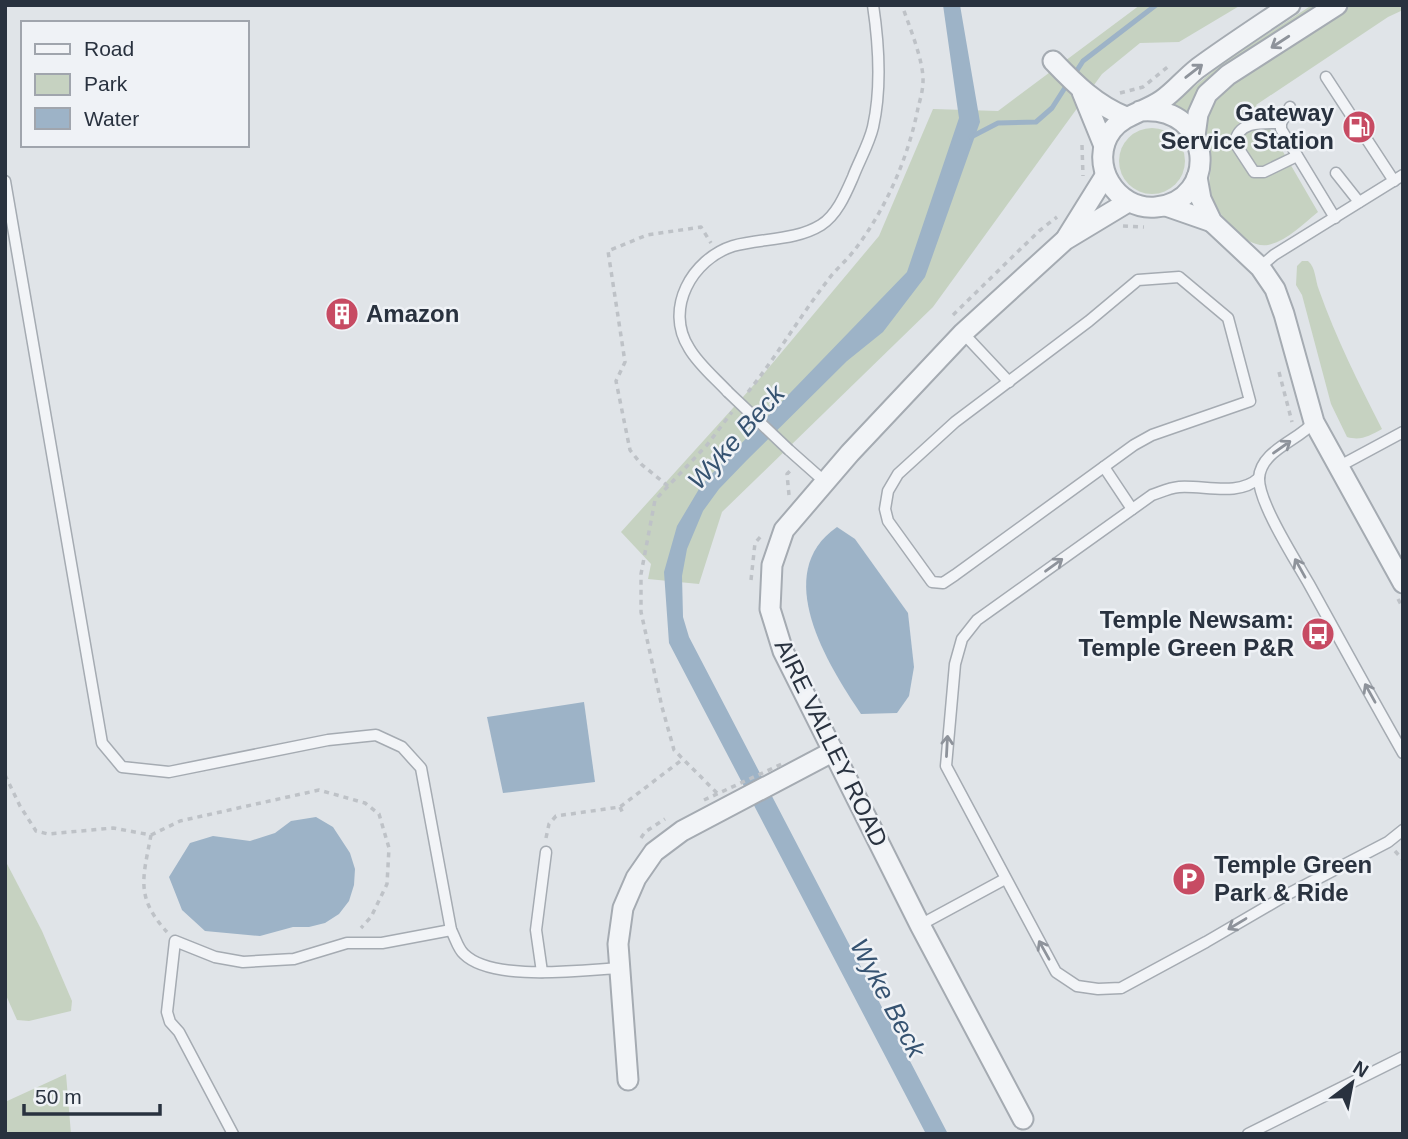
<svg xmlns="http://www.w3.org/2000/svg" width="1408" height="1139" viewBox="0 0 1408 1139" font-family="Arial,sans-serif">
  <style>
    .green { fill: #c6d2c1 }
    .water { fill: #9db3c7 }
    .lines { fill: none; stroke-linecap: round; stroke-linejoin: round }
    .stream { stroke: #9db3c7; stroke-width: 5 }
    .lane-casing { stroke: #a5abb2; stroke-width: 13 }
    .street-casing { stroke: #a5abb2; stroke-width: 23 }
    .path { stroke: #bec2c7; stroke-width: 3.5; stroke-dasharray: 5 5; stroke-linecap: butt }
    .lane { stroke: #f2f4f7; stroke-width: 10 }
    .street { stroke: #f2f4f7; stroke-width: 19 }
    .lane-bridge-casing { stroke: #a5abb2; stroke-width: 13; stroke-linecap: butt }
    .path-bridge { stroke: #bec2c7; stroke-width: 3.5; stroke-dasharray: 5 5; stroke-linecap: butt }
    .lane-bridge { stroke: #f2f4f7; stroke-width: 10 }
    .oneway { stroke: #8e939b }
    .labels { text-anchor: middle; stroke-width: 5; stroke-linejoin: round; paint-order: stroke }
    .poi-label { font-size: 24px; font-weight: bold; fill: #29323f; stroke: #eff2f6; text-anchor: end }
    .street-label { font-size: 24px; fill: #29323f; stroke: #eff2f6 }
    .water-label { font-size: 26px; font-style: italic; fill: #365371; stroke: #eff2f6 }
  </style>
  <rect width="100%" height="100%" fill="#e0e4e8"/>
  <g class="green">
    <polygon points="1140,5 1241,5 1179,42 1140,43 1102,74 933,307 722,512 699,584 648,579 651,564 621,532 761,377 879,236 933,109 998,111"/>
    <polygon points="1312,5 1321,5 1191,114 1173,104 1224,62"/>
    <path d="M 1352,5 L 1403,5 L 1403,10 L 1388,17 L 1256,105 L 1318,212 C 1304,223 1287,241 1268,245 C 1244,249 1213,211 1210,189 C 1208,178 1212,168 1211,157 C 1210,143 1203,128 1207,114 C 1210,104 1218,95 1226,87 Z"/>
    <circle cx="1152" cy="161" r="33"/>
    <path d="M 1302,261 L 1308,261 C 1316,268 1315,280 1319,290 C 1336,338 1359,384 1382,429 C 1369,436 1361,441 1347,437 L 1331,404 L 1302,295 L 1296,285 L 1297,266 Z"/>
    <polygon points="5,860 42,931 72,1001 71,1011 29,1021 17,1020 5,993"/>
    <polygon points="66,1074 71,1134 5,1134 5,1102"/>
  </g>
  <g class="water">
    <polygon points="943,5 960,5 980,122 925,277 883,332 847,361 747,460 719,489 703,511 687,549 682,576 683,617 689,637 948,1134 926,1134 669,643 664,572 677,526 702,484 907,272 959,118"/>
    <path d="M 837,527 L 855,539 L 908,613 L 914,667 L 909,696 L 897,713 L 861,714 C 828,665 770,573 837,527 Z"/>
    <polygon points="584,702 595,782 503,793 487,717"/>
    <polygon points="316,817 333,827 350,853 355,869 354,885 349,901 339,914 325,923 309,927 293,927 260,936 205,931 182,910 169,877 190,843 213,836 250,841 275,833 291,821"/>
  </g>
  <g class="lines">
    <g class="stream">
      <polyline points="1074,75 1083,61 1156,5"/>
      <polyline points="971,137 998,123 1036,122 1052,108 1068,83"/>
    </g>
    <defs>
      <g id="lane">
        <polyline points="1326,77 1394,181"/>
        <polyline points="1290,107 1281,123 1281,129 1335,218"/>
        <path d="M 1281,123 C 1264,123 1238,120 1235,143 L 1254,172 L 1264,172 L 1297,156"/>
        <polyline points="1336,173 1359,202"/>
        <path d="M 5,181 L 102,743 L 122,767 L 169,772 L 328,740 L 376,735 L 402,747 L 421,768 L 451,930 C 455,937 458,949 464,954 C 492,982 582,970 620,968"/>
        <polyline points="1260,267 1274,255 1403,175"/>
        <polygon points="1179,277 1228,318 1250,401 1152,435 1134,445 955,575 943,583 932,582 888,521 885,509 888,491 898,474 955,422 1089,321 1138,280"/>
        <polyline points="963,333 1009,382"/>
        <path d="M 728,392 C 715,378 698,364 689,348 C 664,309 692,259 733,246 C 762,238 795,241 821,225 C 837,215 846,193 853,177 C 859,161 869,144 873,127 C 882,87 879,45 873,5"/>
        <path d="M 1314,422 C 1298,441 1261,450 1259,478 C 1258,502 1296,561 1309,584 C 1340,640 1371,697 1403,753"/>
        <polyline points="789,450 824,481"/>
        <polyline points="1104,467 1132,509"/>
        <polyline points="1338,467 1403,432"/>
        <path d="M 1259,478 C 1238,497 1204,485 1179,487 C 1169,488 1161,492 1152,495 L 977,620 L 962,639 L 955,664 L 946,766 L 1056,972 L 1077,986 L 1098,989 L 1121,988 L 1206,942 L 1290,893 L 1388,842 L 1403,830"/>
        <polyline points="920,925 1005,879"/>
        <polyline points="542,972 536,930 546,852"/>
        <polyline points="233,1134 179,1032 170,1022 167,1012 175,941 215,957 243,962 294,959 347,943 382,943 451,930"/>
        <polyline points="1248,1134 1403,1057"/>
      </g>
      <g id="street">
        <path d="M 1053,61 C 1075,84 1096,105 1126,117"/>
        <polyline points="1082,92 1104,146"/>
        <path d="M 1140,111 C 1214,104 1220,201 1156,207 C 1116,211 1087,163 1112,130 C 1125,114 1145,112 1162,100 C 1175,91 1185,78 1198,68 C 1228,46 1259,26 1290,5"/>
        <polyline points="1195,136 1198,114 1207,94 1228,75 1337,5"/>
        <polyline points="1197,177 1201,199 1212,222 1260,267 1275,289 1284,314 1314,422 1403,583"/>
        <polyline points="1166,206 1212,222"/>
        <polyline points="1067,237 1105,176"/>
        <polyline points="628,1080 618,944 623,908 636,878 654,852 682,831 834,751"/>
        <polyline points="1023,1119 920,925 783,651 770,609 772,565 784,530 850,453 963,333 1065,240 1128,202"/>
      </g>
    </defs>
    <use href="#lane" class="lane-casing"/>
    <use href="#street" class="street-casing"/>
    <g class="path">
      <polyline points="1120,93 1143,87 1170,65"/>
      <polyline points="1082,145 1083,176"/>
      <polyline points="1123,226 1144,227"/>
      <polyline points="953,315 1039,231 1057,217"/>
      <polyline points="1279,372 1292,422"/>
      <path d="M 748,392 C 777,356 800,316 828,280 C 835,270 845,262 853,252 C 885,211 908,159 918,108 C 920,100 923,90 923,82 C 924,61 909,26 902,5"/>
      <polyline points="668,486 641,464 630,450 616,381 625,362 608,251 647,235 701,227 711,243"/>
      <polyline points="789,495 787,474 792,469"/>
      <polyline points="751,580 755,543 762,535"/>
      <polyline points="1398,599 1403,608"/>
      <path d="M 5,775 L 20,806 L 36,831 L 48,834 L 113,828 L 151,835 C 143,878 135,897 167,932"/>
      <polyline points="717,793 674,750 662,707 641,612 641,574 655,500 707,445 732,412"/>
      <polyline points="620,807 624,816"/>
      <polyline points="151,835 180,821 319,790 365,803 379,814 389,848 387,884 371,917 361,928"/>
      <polyline points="546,838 549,824 556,816 620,807 683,759"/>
      <polyline points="641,838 645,832 665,819"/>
      <polyline points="1395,851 1403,860"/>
    </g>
    <use href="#lane" class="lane"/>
    <use href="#street" class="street"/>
    <defs>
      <polyline id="lane-bridge" points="728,392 789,450"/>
    </defs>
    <use href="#lane-bridge" class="lane-bridge-casing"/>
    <polyline class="path-bridge" points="704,800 784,763"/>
    <use href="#lane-bridge" class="lane-bridge"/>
  </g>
  <defs><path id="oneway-shaft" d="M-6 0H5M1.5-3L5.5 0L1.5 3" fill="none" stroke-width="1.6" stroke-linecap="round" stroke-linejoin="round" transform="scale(1.75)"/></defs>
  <g class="oneway">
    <use href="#oneway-shaft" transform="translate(1280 42) rotate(147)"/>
    <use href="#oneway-shaft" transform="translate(1194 71) rotate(-38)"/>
    <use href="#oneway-shaft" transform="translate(1282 447) rotate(-35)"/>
    <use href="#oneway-shaft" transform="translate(1054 565) rotate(-36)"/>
    <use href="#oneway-shaft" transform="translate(1300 568) rotate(-119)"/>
    <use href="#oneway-shaft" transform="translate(1370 693) rotate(-119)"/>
    <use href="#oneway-shaft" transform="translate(947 746) rotate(-87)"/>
    <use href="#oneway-shaft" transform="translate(1237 924) rotate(149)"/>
    <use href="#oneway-shaft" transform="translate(1044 950) rotate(-119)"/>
  </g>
  <defs>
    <symbol id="fuel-disc" viewBox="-11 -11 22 22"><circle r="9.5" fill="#c74b63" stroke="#eff2f6"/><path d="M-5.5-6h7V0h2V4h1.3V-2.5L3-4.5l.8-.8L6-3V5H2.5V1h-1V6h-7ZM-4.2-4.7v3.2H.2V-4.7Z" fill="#fff"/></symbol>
    <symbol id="building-disc" viewBox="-11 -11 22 22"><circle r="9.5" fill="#c74b63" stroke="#eff2f6"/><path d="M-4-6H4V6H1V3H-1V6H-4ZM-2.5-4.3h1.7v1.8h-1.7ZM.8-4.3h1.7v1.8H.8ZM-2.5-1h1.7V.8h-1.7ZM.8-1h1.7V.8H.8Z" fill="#fff"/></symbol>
    <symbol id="bus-disc" viewBox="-11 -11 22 22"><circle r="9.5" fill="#c74b63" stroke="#eff2f6"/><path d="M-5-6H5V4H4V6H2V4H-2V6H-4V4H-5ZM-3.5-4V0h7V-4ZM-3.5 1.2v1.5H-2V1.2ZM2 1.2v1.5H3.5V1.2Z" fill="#fff"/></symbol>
    <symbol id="parking-disc" viewBox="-11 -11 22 22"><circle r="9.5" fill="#c74b63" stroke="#eff2f6"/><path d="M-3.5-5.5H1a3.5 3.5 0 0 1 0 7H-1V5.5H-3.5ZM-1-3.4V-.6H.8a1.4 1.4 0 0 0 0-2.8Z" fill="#fff"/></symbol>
  </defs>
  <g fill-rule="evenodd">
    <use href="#fuel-disc" x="1340" y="108" width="38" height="38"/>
    <use href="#building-disc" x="323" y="295" width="38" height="38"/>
    <use href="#bus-disc" x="1299" y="615" width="38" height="38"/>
    <use href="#parking-disc" x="1170" y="860" width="38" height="38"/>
  </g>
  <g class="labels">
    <g class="poi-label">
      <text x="1334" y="121">Gateway<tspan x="1334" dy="28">Service Station</tspan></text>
      <text x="366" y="322" text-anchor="start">Amazon</text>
      <text x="1294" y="628">Temple Newsam:<tspan x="1294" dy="28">Temple Green P&amp;R</tspan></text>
      <text x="1214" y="873" text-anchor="start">Temple Green<tspan x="1214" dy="28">Park &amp; Ride</tspan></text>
    </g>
    <g class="street-label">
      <text transform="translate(831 743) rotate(64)" y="8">AIRE VALLEY ROAD</text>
    </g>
    <g class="water-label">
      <text transform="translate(736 437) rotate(-48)" y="9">Wyke Beck</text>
      <text transform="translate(888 998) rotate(62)" y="9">Wyke Beck</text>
    </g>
  </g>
  <rect width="1408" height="1139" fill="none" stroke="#29323f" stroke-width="14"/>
  <rect x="21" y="21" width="228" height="126" fill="#eff2f6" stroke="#a0a5ad" stroke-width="2"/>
  <rect x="35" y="44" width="35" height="10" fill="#f2f4f7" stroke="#a0a5ad" stroke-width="2"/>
  <text x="84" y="56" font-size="21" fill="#29323f">Road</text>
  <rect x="35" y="74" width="35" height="21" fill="#c6d2c1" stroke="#a0a5ad" stroke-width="2"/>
  <text x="84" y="91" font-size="21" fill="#29323f">Park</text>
  <rect x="35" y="108" width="35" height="21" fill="#9db3c7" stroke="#a0a5ad" stroke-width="2"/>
  <text x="84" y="126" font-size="21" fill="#29323f">Water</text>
  <g transform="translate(1352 1083) rotate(32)" stroke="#eff2f6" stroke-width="5" paint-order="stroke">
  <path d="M0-5L12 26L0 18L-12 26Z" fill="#29323f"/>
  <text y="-10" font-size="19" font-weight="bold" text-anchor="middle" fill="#29323f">N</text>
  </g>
  <path d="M24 1104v10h136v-10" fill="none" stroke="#29323f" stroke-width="3.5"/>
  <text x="35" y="1104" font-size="21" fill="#29323f" stroke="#eff2f6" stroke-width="5" paint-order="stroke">50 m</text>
</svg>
